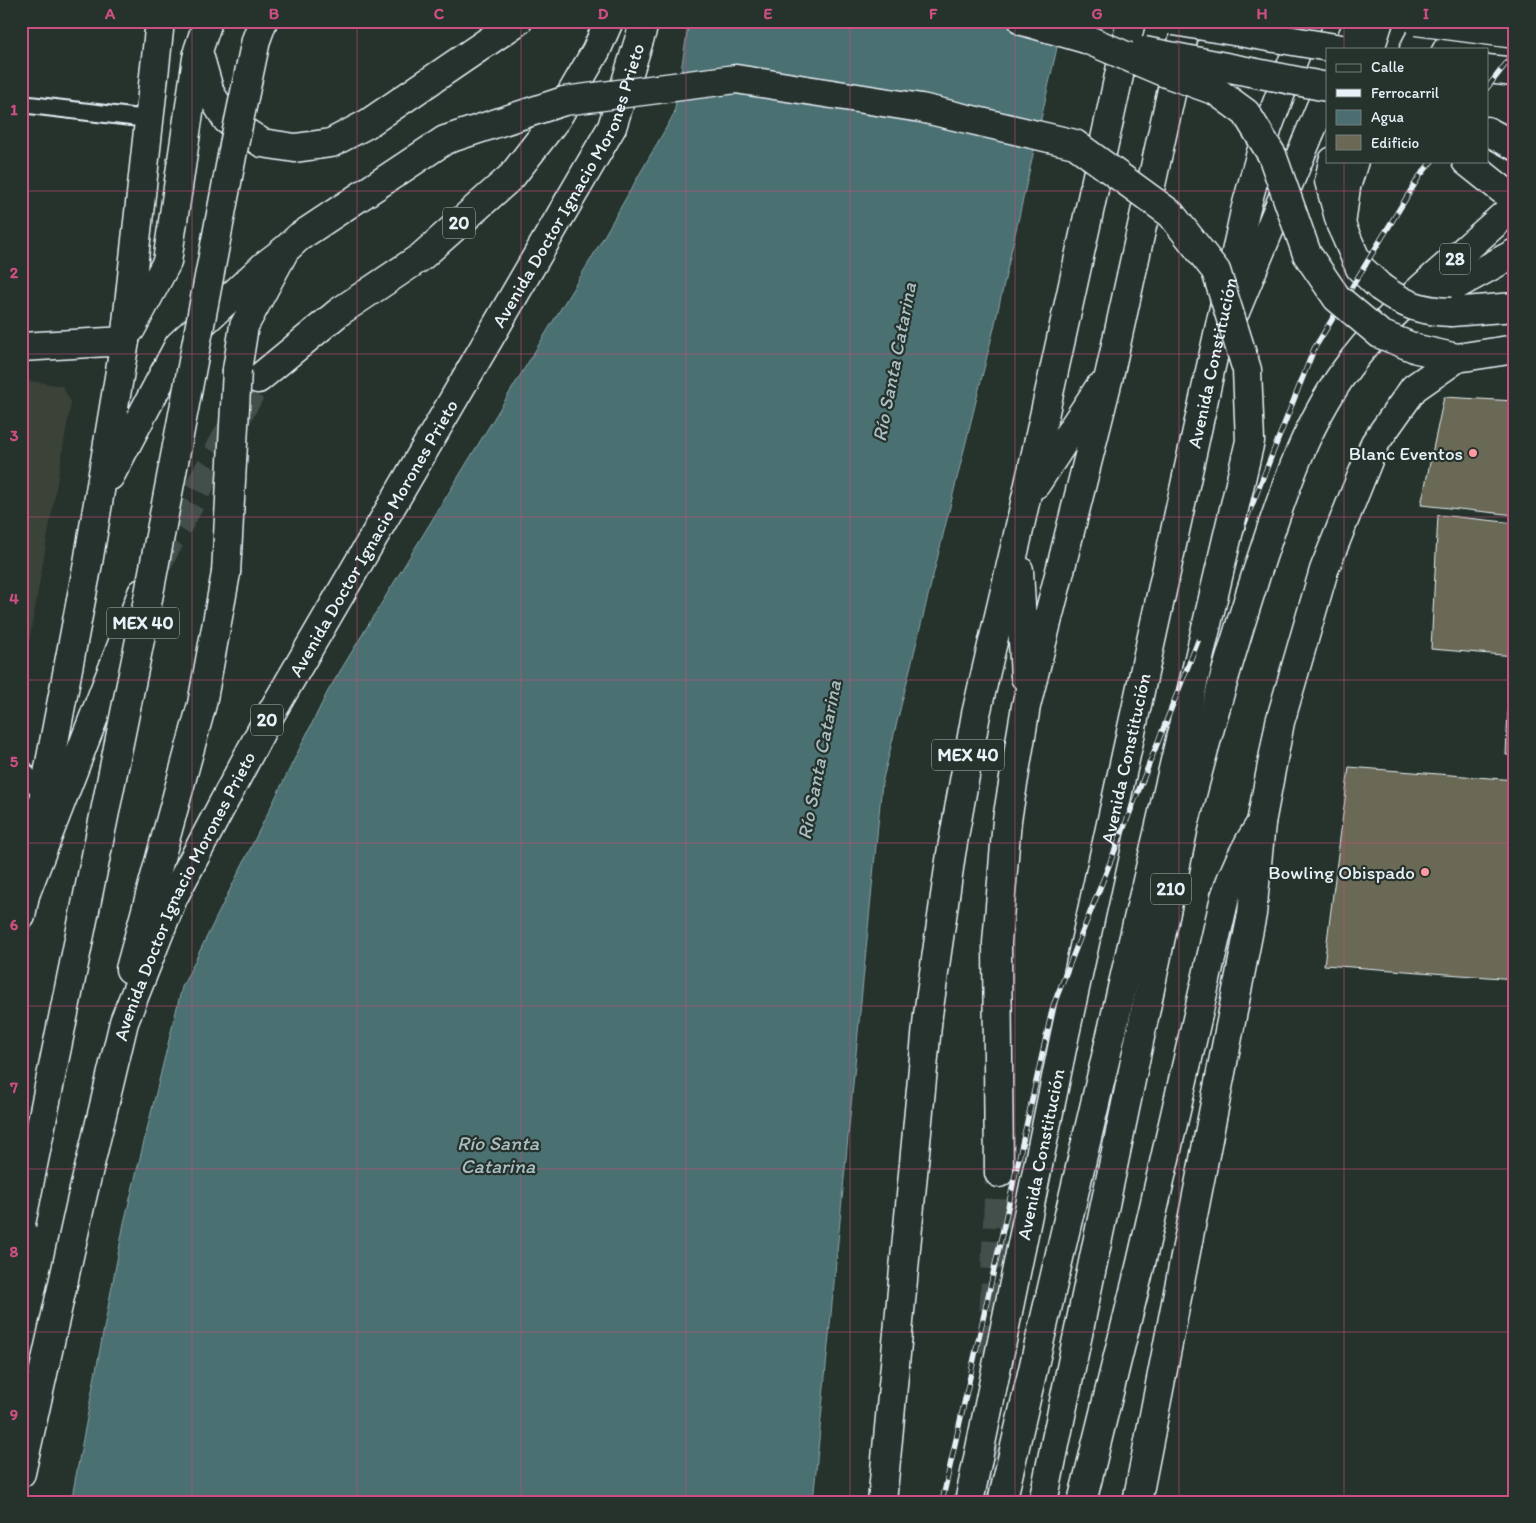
<svg xmlns="http://www.w3.org/2000/svg" width="1536" height="1523" viewBox="0 0 1536 1523" font-family="Itim,sans-serif">
  <style>
    .built { fill: #3b4339 }
    .water { fill: #4b6f71; stroke: #8aa3a7 }
    .building { fill: #6b6955; stroke: #e8f1f8 }
    .lines { fill: none; stroke-linecap: round; stroke-linejoin: round }
    .highway-tunnel { stroke: #43504b; stroke-width: 28; stroke-dasharray: 28 14; stroke-linecap: butt }
    .lane-casing { stroke: #e8f1f8; stroke-width: 20 }
    .secondary-casing { stroke: #e8f1f8; stroke-width: 31 }
    .primary-casing { stroke: #e8f1f8; stroke-width: 31 }
    .highway-casing { stroke: #e8f1f8; stroke-width: 31 }
    .lane { stroke: #26332d; stroke-width: 16 }
    .secondary { stroke: #26332d; stroke-width: 28 }
    .primary { stroke: #26332d; stroke-width: 28 }
    .highway { stroke: #26332d; stroke-width: 28 }
    .rail-casing { stroke: #e8f1f8; stroke-width: 5.5 }
    .rail { stroke: #26332d; stroke-width: 4; stroke-dasharray: 11; stroke-linecap: butt }
    .highway-bridge-casing { stroke: #e8f1f8; stroke-width: 31; stroke-linecap: butt }
    .highway-bridge { stroke: #26332d; stroke-width: 28 }
    .grid { fill: none; stroke: #cc4e82; stroke-width: 1; stroke-opacity: 0.55 }
    .poi-dot { fill: #ff9aa2; stroke: #26332d; stroke-width: 2 }
    .labels { text-anchor: middle; stroke-width: 4.5; stroke-linejoin: round; paint-order: stroke }
    .shield { fill: #26332d; stroke: #aeb8bb; stroke-width: 1 }
    .shield-label { font-size: 18px; font-weight: bold; fill: #e8f1f8 }
    .street-label { font-size: 19px; fill: #e8f1f8; stroke: #26332d }
    .poi-label { font-size: 19px; fill: #e8f1f8; stroke: #26332d; text-anchor: end }
    .water-label { font-size: 20px; font-style: italic; fill: #a9bdc2; stroke: #26332d }
    .neatline { fill: none; stroke: #cc4e82; stroke-width: 2 }
    .grid-label { font-size: 16px; text-anchor: middle; font-weight: bold; fill: #cc4e82 }
  </style>
  <rect width="100%" height="100%" fill="#26332d"/>
  <filter id="ink" filterUnits="userSpaceOnUse"><feTurbulence type="fractalNoise" baseFrequency=".02" numOctaves="2"/><feDisplacementMap in="SourceGraphic" scale="10" xChannelSelector="R" yChannelSelector="G"/><feConvolveMatrix kernelMatrix="1 2 1 2 8 2 1 2 1" color-interpolation-filters="sRGB"/></filter>
  <g filter="url(#ink)">
    <polygon class="built" points="31,381 62,386 71,402 21,688 21,382"/>
    <polygon class="water" points="689,21 1063,21 994,328 882,783 813,1502 71,1502 124,1223 182,987 328,691 591,259 674,114"/>
    <g class="building">
      <polygon points="1444,397 1515,401 1515,515 1421,505"/>
      <polygon points="1438,515 1515,523 1515,656 1431,649"/>
      <polygon points="1510,664 1515,664 1515,755 1506,755"/>
      <polygon points="1349,767 1515,780 1515,979 1324,965"/>
    </g>
    <g class="lines">
      <g class="highway-tunnel">
        <polyline points="157,564 258,379"/>
        <polyline points="992,1353 999,1173"/>
        <polyline points="986,1502 988,1446"/>
      </g>
      <defs>
        <g id="lane">
          <polyline points="21,104 148,119"/>
          <polyline points="21,766 43,797"/>
        </g>
        <g id="secondary">
          <polyline points="21,347 125,341 88,563 21,916"/>
          <polyline points="110,476 179,345 264,266 285,250"/>
          <polyline points="1137,1502 1252,914 1261,823 1280,722 1324,570 1375,443 1414,388 1457,358 1515,349"/>
        </g>
        <g id="primary">
          <polyline points="1347,49 1359,21"/>
          <polyline points="1414,49 1429,21"/>
          <polyline points="1341,225 1346,187 1354,161"/>
          <polyline points="1235,312 1327,92"/>
          <path id="s1" d="M 969,1502 L 1065,1034 L 1245,211 L 1268,127 L 1308,21"/>
        </g>
        <g id="highway">
          <polyline points="208,21 198,51 210,93 227,120 262,143 295,148 331,143 367,124 518,21"/>
          <polyline points="1023,21 1086,39"/>
          <polyline points="1370,49 1379,21"/>
          <polyline points="1487,69 1515,72"/>
          <polyline points="1487,131 1515,146"/>
          <polyline points="1333,161 1329,181 1341,225 1360,268 1380,287"/>
          <polyline points="1466,161 1515,200"/>
          <polyline points="1419,301 1453,287 1515,253"/>
          <polyline points="1451,312 1515,307"/>
          <polyline points="131,329 167,262 197,58"/>
          <polyline points="125,341 160,21"/>
          <polyline points="1417,349 1457,358"/>
          <polyline points="237,370 244,326 285,250 299,237"/>
          <polyline points="258,379 339,312 421,257 512,176 557,118 596,51 609,21"/>
          <polyline points="1036,484 1099,388"/>
          <polyline points="1019,570 1025,677"/>
          <polyline points="25,895 142,593"/>
          <polyline points="130,969 202,704 226,573"/>
          <polyline points="999,1173 997,943 1007,820 1026,706 1110,372 1187,21"/>
          <path id="s2" d="M 21,1473 L 81,1202 L 124,1022 L 173,898 L 266,722 L 612,127 L 645,21"/>
          <polyline points="882,1502 928,1015 951,854 976,714 1017,539 1131,21"/>
          <polyline points="1002,1502 1206,628"/>
          <path d="M 1043,1502 L 1184,826 C 1205,741 1229,659 1256,575 C 1281,500 1304,422 1354,359 C 1399,301 1461,256 1515,205"/>
          <path d="M 1082,1502 L 1141,1263 L 1225,897 C 1234,869 1245,847 1261,823"/>
        </g>
      </defs>
      <use href="#lane" class="lane-casing"/>
      <use href="#secondary" class="secondary-casing"/>
      <use href="#primary" class="primary-casing"/>
      <use href="#highway" class="highway-casing"/>
      <use href="#lane" class="lane"/>
      <use href="#secondary" class="secondary"/>
      <use href="#primary" class="primary"/>
      <use href="#highway" class="highway"/>
      <defs>
        <g id="rail">
          <polyline points="1487,88 1515,52"/>
          <polyline points="942,1502 1053,1006 1314,349 1419,177 1432,161"/>
        </g>
      </defs>
      <use href="#rail" class="rail-casing"/>
      <use href="#rail" class="rail"/>
      <defs>
        <g id="highway-bridge">
          <polyline points="1174,21 1341,49"/>
          <polyline points="1416,21 1515,34"/>
          <polyline points="1086,39 1166,73 1216,91 1246,113 1272,155 1307,254 1337,298 1380,334 1417,349"/>
          <polyline points="1144,51 1327,87"/>
          <polyline points="299,237 445,140 564,101 736,79 921,108 1075,144 1171,214 1216,271 1247,370 1250,441 1206,628"/>
          <path d="M 1380,287 C 1405,305 1420,311 1451,312"/>
          <polyline points="226,573 237,370"/>
          <polyline points="21,1224 144,620 235,140 256,40 263,21"/>
        </g>
      </defs>
      <use href="#highway-bridge" class="highway-bridge-casing"/>
      <use href="#highway-bridge" class="highway-bridge"/>
    </g>
  </g>
  <path class="grid" d="M 192,21 L 192,1502M 357,21 L 357,1502M 521,21 L 521,1502M 686,21 L 686,1502M 850,21 L 850,1502M 1015,21 L 1015,1502M 1179,21 L 1179,1502M 1344,21 L 1344,49M 1344,161 L 1344,1502M 21,191 L 1515,191M 21,354 L 1515,354M 21,517 L 1515,517M 21,680 L 1515,680M 21,843 L 1515,843M 21,1006 L 1515,1006M 21,1169 L 1515,1169M 21,1332 L 1515,1332"/>
  <g class="poi-dot">
    <circle cx="1473" cy="453" r="5"/>
    <circle cx="1425" cy="872" r="5"/>
  </g>
  <g class="labels">
    <g class="shield">
      <rect x="443" y="207.5" width="32" height="31" rx="4"/>
      <rect x="1440" y="243.5" width="30" height="31" rx="4"/>
      <rect x="107" y="607.5" width="72" height="31" rx="4"/>
      <rect x="251" y="704.5" width="32" height="31" rx="4"/>
      <rect x="932" y="739.5" width="72" height="31" rx="4"/>
      <rect x="1151" y="873.5" width="40" height="31" rx="4"/>
    </g>
    <g class="shield-label">
      <text x="459" y="229">20</text>
      <text x="1455" y="265">28</text>
      <text x="143" y="629">MEX 40</text>
      <text x="267" y="726">20</text>
      <text x="968" y="761">MEX 40</text>
      <text x="1171" y="895">210</text>
    </g>
    <g class="street-label">
      <text dy="7" stroke="none"><textPath href="#s2" startOffset="1412">Avenida Doctor Ignacio Morones Prieto</textPath></text>
      <text dy="7" stroke="none"><textPath href="#s1" startOffset="1165">Avenida Constitución</textPath></text>
      <text dy="7" stroke="none"><textPath href="#s2" startOffset="1008">Avenida Doctor Ignacio Morones Prieto</textPath></text>
      <text dy="7" stroke="none"><textPath href="#s1" startOffset="760">Avenida Constitución</textPath></text>
      <text dy="7" stroke="none"><textPath href="#s2" startOffset="602">Avenida Doctor Ignacio Morones Prieto</textPath></text>
      <text dy="7" stroke="none"><textPath href="#s1" startOffset="355">Avenida Constitución</textPath></text>
    </g>
    <g class="poi-label">
      <text x="1463" y="460">Blanc Eventos</text>
      <text x="1415" y="879">Bowling Obispado</text>
    </g>
    <g class="water-label">
      <text transform="translate(894 362) rotate(-79)" y="7">Río Santa Catarina</text>
      <text transform="translate(819 760) rotate(-79)" y="7">Río Santa Catarina</text>
      <text x="498" y="1150">Río Santa<tspan x="498" dy="23">Catarina</tspan></text>
    </g>
  </g>
  <rect width="1536" height="1523" fill="none" stroke="#26332d" stroke-width="55"/>
  <rect x="1326" y="48" width="162" height="115" fill="#26332d" stroke="#747f7e"/>
  <rect x="1336" y="64" width="25" height="8" fill="#26332d" stroke="#747f7e"/>
  <text x="1371" y="72" font-size="15" fill="#e8f1f8">Calle</text>
  <rect x="1336" y="89" width="25" height="8" fill="#e8f1f8" stroke="#747f7e"/>
  <text x="1371" y="98" font-size="15" fill="#e8f1f8">Ferrocarril</text>
  <rect x="1336" y="110" width="25" height="15" fill="#4b6f71" stroke="#747f7e"/>
  <text x="1371" y="122" font-size="15" fill="#e8f1f8">Agua</text>
  <rect x="1336" y="135" width="25" height="15" fill="#6b6955" stroke="#747f7e"/>
  <text x="1371" y="148" font-size="15" fill="#e8f1f8">Edificio</text>
  <rect x="28" y="28" width="1480" height="1468" class="neatline"/>
  <g class="grid-label">
    <text x="110" y="19">A</text>
    <text x="274" y="19">B</text>
    <text x="439" y="19">C</text>
    <text x="603" y="19">D</text>
    <text x="768" y="19">E</text>
    <text x="933" y="19">F</text>
    <text x="1097" y="19">G</text>
    <text x="1262" y="19">H</text>
    <text x="1426" y="19">I</text>
    <text x="14" y="115">1</text>
    <text x="14" y="278">2</text>
    <text x="14" y="441">3</text>
    <text x="14" y="604">4</text>
    <text x="14" y="767">5</text>
    <text x="14" y="930">6</text>
    <text x="14" y="1093">7</text>
    <text x="14" y="1257">8</text>
    <text x="14" y="1420">9</text>
  </g>
</svg>
